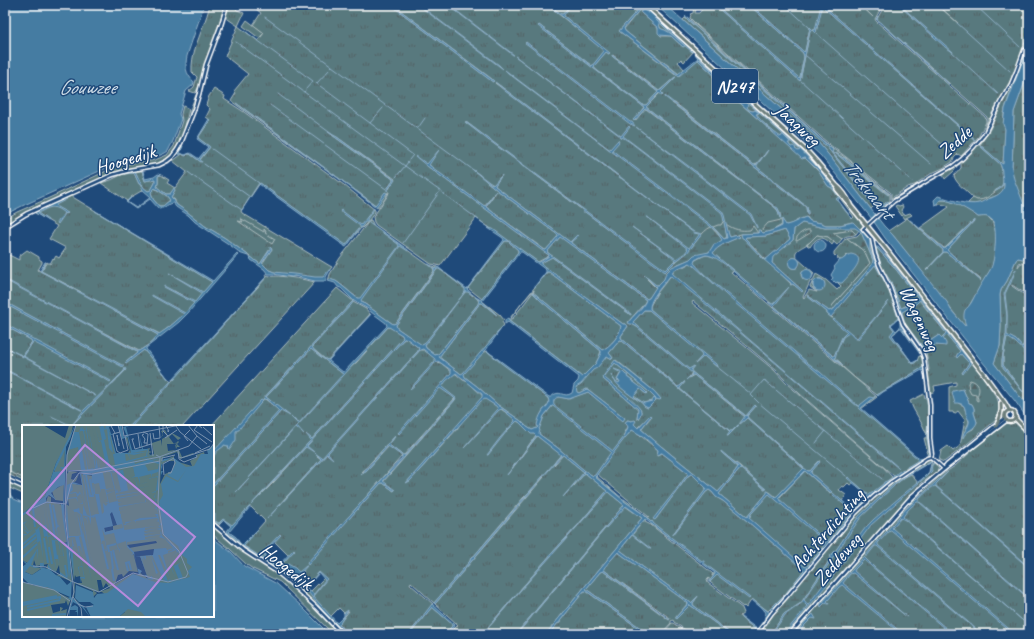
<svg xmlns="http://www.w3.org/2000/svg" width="1034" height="639" viewBox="0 0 1034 639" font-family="Caveat,sans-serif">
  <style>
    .grass { fill: url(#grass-tufts); stroke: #acbcbe; fill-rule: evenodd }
    .forest { fill: url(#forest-firs); stroke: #acbcbe }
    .wetland { fill: url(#wetland-marsh); stroke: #acbcbe }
    .pitch { fill: #59797e; stroke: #acbcbe }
    .water { fill: #457ca2; stroke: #8fb0c7; fill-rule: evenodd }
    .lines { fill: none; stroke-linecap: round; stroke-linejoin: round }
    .stream { stroke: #8fb0c7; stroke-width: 1 }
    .street-casing { stroke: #fff; stroke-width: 5 }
    .secondary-casing { stroke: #fff; stroke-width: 5.5 }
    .primary-casing { stroke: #fff; stroke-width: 6 }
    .street { stroke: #1f4a7a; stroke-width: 2 }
    .secondary { stroke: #1f4a7a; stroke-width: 2.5 }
    .primary { stroke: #6c7e7c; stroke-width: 3 }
    .labels { text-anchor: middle; stroke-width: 3; stroke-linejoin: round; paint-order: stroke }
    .shield { fill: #1f4a7a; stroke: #bcc9d7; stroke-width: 1 }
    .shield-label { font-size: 19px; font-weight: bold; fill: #fff }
    .street-label { font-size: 20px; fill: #fff; stroke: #1f4a7a }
    .water-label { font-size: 21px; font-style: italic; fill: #d0dee8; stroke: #1f4a7a }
    .inset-river { fill: none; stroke: #457ca2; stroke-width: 2 }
    .inset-road { fill: none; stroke: #7992af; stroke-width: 1 }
    .view { fill: #b68bdc; fill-opacity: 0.15; stroke: #b68bdc; stroke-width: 2 }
    .inset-edge { fill: none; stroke: #fff; stroke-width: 2 }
  </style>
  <defs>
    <pattern id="grass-tufts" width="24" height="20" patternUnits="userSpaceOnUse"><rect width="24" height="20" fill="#59797e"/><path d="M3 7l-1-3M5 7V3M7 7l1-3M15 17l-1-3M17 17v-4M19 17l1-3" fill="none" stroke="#526265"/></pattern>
    <pattern id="forest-firs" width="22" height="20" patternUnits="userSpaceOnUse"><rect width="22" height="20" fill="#59797e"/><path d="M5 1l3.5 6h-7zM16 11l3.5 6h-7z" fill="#526265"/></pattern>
    <pattern id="wetland-marsh" width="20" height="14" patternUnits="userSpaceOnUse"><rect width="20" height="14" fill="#59797e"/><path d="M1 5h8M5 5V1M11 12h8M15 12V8" fill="none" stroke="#526265"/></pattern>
  </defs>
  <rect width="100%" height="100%" fill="#1f4a7a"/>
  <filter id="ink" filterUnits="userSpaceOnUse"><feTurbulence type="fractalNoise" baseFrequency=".025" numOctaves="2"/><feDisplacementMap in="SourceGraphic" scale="8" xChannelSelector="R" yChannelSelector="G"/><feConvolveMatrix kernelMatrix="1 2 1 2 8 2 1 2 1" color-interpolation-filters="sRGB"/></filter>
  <g filter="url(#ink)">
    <g class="grass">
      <path d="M 210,5 L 225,5 L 200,85 L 195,93 L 189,91 L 194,87 L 197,77 L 192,72 C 191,55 198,41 203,26 C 206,19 208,12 210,5 Z"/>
      <path d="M 229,5 L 236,5 L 238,6 L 236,9 L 237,10 L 244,13 L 238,26 L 258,41 L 264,33 L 253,25 L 261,13 L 251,5 L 266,5 L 267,6 L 268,5 L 391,5 L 493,82 L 492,79 L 393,5 L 547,5 L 605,51 L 592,66 L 539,25 L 539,26 L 644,107 L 634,120 L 635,121 L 645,109 L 646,109 L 777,209 L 780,218 L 780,213 L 774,206 L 646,107 L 660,93 L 663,94 L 661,92 L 675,77 L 659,91 L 613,55 L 612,56 L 658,92 L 646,105 L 643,105 L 595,69 L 594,66 L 606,52 L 609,54 L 564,16 L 563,15 L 571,5 L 632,5 L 635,7 L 637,6 L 637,5 L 640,5 L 641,6 L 619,31 L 678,76 L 699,58 L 698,60 L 716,77 L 717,82 L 724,89 L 802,158 L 805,158 L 819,172 L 828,186 L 832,188 L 838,196 L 832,186 L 820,170 L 798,147 L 695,53 L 700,56 L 802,149 L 819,167 L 848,205 L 862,223 L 863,226 L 860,229 L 852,222 L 840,225 L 826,225 L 821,223 L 810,221 L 807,217 L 800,219 L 791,224 L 782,226 L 767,233 L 742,234 L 766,260 L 791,284 L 790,285 L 792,284 L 803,291 L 772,263 L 772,257 L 793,240 L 794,229 L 802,223 L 825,228 L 855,227 L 859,230 L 856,234 L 852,230 L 834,233 L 842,239 L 837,245 L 828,237 L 817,235 C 814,238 811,242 807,244 C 802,248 792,250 797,258 L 814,273 L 803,297 L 804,298 L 809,290 L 817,292 L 810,287 L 816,274 L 826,280 L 837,290 L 841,286 L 837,282 L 847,255 L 842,260 L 840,260 L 837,258 L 838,257 L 836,255 L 835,256 L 834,255 L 834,252 L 846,238 L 847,238 L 865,252 L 870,263 L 832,306 L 833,309 L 834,309 L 829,311 L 807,295 L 827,312 L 827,314 L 832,318 L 833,318 L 831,316 L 875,265 L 870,248 L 870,240 L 872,240 L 873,251 L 880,272 L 890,291 L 899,317 L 891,325 L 896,332 L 892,335 L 913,364 L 917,361 L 919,356 L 923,357 L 925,376 L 923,366 L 922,368 L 877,395 L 855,378 L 832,357 L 841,363 L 835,358 L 834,356 L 833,356 L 733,271 L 731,272 L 877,397 L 861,409 L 920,460 L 894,476 L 800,394 L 784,379 L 777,371 L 693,301 L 692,303 L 774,370 L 786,383 L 884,468 L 892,477 L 870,496 L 854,482 L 850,485 L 848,483 L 844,487 L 842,486 L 839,490 L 846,495 L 842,501 L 853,512 L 818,554 L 805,568 L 749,519 L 751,514 L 769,493 L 825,540 L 778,499 L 805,471 L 830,493 L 831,492 L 811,473 L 811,472 L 820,461 L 819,461 L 810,471 L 808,471 L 805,469 L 777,496 L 776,497 L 770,492 L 768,492 L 747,517 L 719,494 L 740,468 L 766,490 L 740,466 L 721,452 L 738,467 L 728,481 L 718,492 C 692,471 666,451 641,429 L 651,417 L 650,416 L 637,428 L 631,421 L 627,420 L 628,427 L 623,436 L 629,434 L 632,430 L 635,431 L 658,450 L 657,456 L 662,453 L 688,473 L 687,475 L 655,520 L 688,476 L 691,474 L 693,475 L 706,488 L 706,490 L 673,534 L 706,492 L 709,490 L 712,492 L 716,497 L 723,501 L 753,526 L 804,570 L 787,592 L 768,611 L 752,599 L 746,608 L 744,606 L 743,607 L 711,583 L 710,582 L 717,574 L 715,574 L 709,582 L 709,578 L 707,580 L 708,583 L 742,608 L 744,613 L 740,616 L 741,618 L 755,629 L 753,634 L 731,634 L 693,605 L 693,603 L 698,596 L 691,603 L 620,550 L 645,519 L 646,520 L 645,522 L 651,525 L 712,573 L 713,574 L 712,576 L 715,572 L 651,524 L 653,522 L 651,522 C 642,515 633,508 624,501 L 624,499 L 647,517 L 649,517 L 597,474 L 596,476 L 623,499 L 622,499 L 595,477 L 586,472 L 558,448 L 539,434 L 539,427 L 540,426 L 544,416 L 553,405 C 553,395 560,396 567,399 L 588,392 L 623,420 L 625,418 L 590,391 L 587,389 L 579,393 L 576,392 L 576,387 L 607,356 L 612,359 L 613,358 L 609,353 L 620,340 L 621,340 L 676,385 L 621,338 L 621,336 L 628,326 L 626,324 L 623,324 L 540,264 L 541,263 L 552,257 L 631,315 L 547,252 L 560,237 L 561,237 L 646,300 L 643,305 L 628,322 L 637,327 L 672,355 L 633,322 L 644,310 L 649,310 L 702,354 L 702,356 L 695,364 L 704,356 L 716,366 L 650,309 L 650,306 L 657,293 L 676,269 L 683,267 L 703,256 L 707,255 L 717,258 L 713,253 C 717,245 732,240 740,237 L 739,236 L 730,237 L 728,236 L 726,238 L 714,246 L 709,252 L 679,263 L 673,267 L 664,279 L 658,285 L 656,285 L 647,279 L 656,288 L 649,298 L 647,299 L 571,243 L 571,242 L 577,235 L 570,242 L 495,186 L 495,185 L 502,175 L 494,185 L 486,181 L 497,190 L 558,235 L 558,236 L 546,250 L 545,250 L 486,207 L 486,206 L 496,192 L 484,206 L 483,205 L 432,168 L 429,164 L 426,164 L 427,166 L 549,255 L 549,256 L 538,262 L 476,218 L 440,266 L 437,265 L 431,264 L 376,225 L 374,222 L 373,217 L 388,195 L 389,192 L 388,192 C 387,197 381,205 376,208 L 377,206 L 231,101 L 236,93 L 234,91 L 248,74 L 225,56 L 238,26 L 225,17 ZM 495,83 L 499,85 L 621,178 L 614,173 ZM 672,103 L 675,103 L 754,165 L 755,165 L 767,152 L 756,165 L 757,167 L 807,207 L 808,215 L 807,214 L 806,207 ZM 465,122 L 466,122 L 612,232 ZM 332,135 L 337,137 L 395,179 L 389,189 L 387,189 L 393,181 L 393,179 ZM 839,197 L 854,217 L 852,219 L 836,199 ZM 791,258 L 795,258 L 799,261 L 798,267 C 795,269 793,269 790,267 L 789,262 ZM 803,270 L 812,272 L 812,276 L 807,280 L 803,279 L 801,275 ZM 819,278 L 823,280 L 825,283 L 818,291 L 814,289 L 812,284 ZM 616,360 L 654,391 L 660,398 L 656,399 L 648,391 L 615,363 L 603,377 L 640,409 L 641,412 L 638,419 L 637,419 L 638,413 L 638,409 L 602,378 ZM 692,372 L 746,416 L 755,406 L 756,406 L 747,416 L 748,418 L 803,467 L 803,468 L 747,418 L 740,424 L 740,423 L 745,417 L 694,375 L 689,378 ZM 620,374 C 631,378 638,385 646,394 L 640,389 L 634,396 L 643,403 L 652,401 L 648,408 L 644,406 L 642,403 L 629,394 L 618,385 L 621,381 L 617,380 ZM 684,382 L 685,382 L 680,388 L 680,389 L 730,431 L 732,431 L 738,425 L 728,436 L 730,432 L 727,429 L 678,388 L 676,386 L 679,387 Z"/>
      <polygon points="550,5 570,5 563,14 561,14"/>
      <path d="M 642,5 L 644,5 L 692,48 L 694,51 L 684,62 L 681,59 L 678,62 L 684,69 L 679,74 L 625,31 L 624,29 L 642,7 L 664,26 ZM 642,10 L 649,14 L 659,23 L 659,25 L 661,29 C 669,30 678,40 684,46 L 683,47 L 671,36 L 661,36 L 659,33 L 658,28 L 640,12 Z"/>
      <polygon points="692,5 701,5 696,9 695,13 699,13 706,5 714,5 718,8 800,81 810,31 812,30 815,33 816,32 819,20 815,30 813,30 810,28 805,51 804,52 751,5 822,5 822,7 823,7 973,139 974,140 823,5 860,5 873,17 861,5 883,5 875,19 876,21 985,117 986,120 986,122 979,136 963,154 961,156 958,154 954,158 952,162 943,168 932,173 917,183 917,184 908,187 893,197 891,198 892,199 912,187 907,192 893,200 891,199 891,193 846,157 830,145 698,26 690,18 691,15 690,14 693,13 694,7"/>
      <polygon points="716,5 749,5 803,53 804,57 800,77 799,78 794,74"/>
      <path d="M 885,5 L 899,5 L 948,49 L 900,5 L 937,5 L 958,23 L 938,5 L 1029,5 L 1029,31 L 1024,45 L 1025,45 L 1029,35 C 1029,52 1020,69 1014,84 L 1012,84 L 985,139 L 980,145 L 979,145 L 1000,164 C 1002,168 1004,180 1003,183 C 1002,187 1000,188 996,190 C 994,191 996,191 993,194 C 989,198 981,201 975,200 C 969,193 956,184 954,176 L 961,168 L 961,161 L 974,149 L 984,135 L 1001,101 L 1013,81 L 1024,50 L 1024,46 L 1022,48 L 1023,50 L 1016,71 L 1015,70 C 1012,73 1012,77 1010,81 C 1004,93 997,103 991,115 L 992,115 L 1002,96 L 1003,97 L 985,131 L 990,119 L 989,118 L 984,130 L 987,121 L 987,117 L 877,19 Z"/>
      <path d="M 686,16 L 829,146 L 846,158 L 890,194 C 890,204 891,202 883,210 L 882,207 L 889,202 L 888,201 L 882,206 L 875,205 L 832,152 L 833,150 L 715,44 L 827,147 L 874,206 L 871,209 L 832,159 L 817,141 L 683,20 L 685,18 L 697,28 ZM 836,153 L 843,158 L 845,158 L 846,160 L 889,194 L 888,195 L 844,160 Z"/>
      <polygon points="1029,70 1029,109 1025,153 1028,154 1029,139 1029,172 1028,167 1027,157 1024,160 1024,168 1029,180 1029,217 1013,179 1012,169 1014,112"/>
      <polygon points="214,89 225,96 224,99 244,112 344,185 375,210 375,212 366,224 362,228 361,228 346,246 260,183 241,211 242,213 330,266 332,267 325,276 324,280 294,276 274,272 269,270 262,264 272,249 270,249 260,264 251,257 248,256 248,255 225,238 205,226 186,211 177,205 175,202 175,200 171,197 175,190 174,189 170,194 166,194 157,187 158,183 158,176 161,175 169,180 167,183 175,188 187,172 173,161 182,154 185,156 188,154 190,154 201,162 200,160 210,147 198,138 210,120 206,117 210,109 206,105 209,96"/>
      <polygon points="198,90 192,113 186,128 191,107"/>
      <polygon points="183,106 189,109 183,135 176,151 169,159 161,164 118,172 21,216 5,225 5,219 17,212 49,198 117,166 155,160 167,155 174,146 182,121 181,114"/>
      <polygon points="959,163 960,164 957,166 954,171 945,179 942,173"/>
      <polygon points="134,173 139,184 140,184 143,190 131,197 127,201 101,183 111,180 123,174"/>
      <path d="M 71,196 L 212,282 L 195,303 L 174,291 L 195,303 L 178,320 L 160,334 L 112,310 L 158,335 L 151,343 L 139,351 L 89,325 L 137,352 L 137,353 L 125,363 L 144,350 L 171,382 L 267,277 L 265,274 C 270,277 273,276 278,276 C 290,277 303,279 315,282 L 183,426 L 23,426 L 23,478 L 5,470 L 5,446 L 7,443 L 5,442 L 5,326 L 31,340 L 32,342 L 23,356 L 19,354 L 23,357 L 33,340 L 5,325 L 5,304 L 69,337 L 5,302 L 5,253 L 19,260 L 19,256 L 27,250 L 39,257 L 39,259 L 42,261 L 42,263 L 38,270 L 81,292 L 41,271 L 47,262 L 50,264 L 53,258 L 54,259 L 56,256 L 59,258 L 66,248 L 49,239 L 57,226 L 35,213 ZM 125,370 L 126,370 L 73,424 L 83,412 Z"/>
      <path d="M 941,200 C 951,199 970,210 978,217 L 984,216 L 988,217 L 992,221 L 996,233 L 995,254 L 992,267 L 969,306 L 965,323 L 965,327 L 892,234 L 888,231 L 907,218 L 943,250 L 943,252 L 926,270 L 944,252 L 946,252 L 981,280 L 947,250 L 974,221 L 973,221 L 945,248 L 944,248 L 920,228 L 949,207 L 946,205 L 938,204 L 938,202 Z"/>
      <path d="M 370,220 L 371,220 L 374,226 L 378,229 L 427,264 L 432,266 L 438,267 L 436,269 L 433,268 L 434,271 L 395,324 L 393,324 C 380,315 367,306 355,296 C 346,290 341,282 329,279 L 328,281 L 330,274 L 340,258 L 359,234 Z"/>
      <polygon points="505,241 508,241 518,250 518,252 482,299 468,288"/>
      <polygon points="877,248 894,267 918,298 916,301 901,308 891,282 881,267 876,249"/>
      <path d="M 885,254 L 895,263 L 901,271 L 978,369 L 997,398 L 1001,409 L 998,412 L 996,420 L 967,444 L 944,462 L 939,460 L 941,451 L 948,446 L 953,451 L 960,446 L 965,420 L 958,411 L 954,414 L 953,412 L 949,412 L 949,387 L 956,385 L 956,382 L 934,386 L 935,391 L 931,393 L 928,370 L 929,370 C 928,363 927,356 925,350 L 926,348 L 924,349 L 907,327 L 905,324 L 902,312 L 916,304 L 919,300 L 946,333 L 941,338 L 939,335 L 930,341 L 931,345 L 928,348 L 936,345 L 943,345 L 943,338 L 947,335 L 960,351 L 956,356 L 957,358 L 961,354 L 969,363 L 962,373 L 971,363 L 890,260 ZM 963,389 L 969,403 L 972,404 L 974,409 L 974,413 L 977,422 L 973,429 L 967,432 L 963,436 L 965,431 L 969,422 L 964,406 L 958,403 Z"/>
      <polygon points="1029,254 1029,262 1025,261 1019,263 1018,267 1020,264 1024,262 1029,263 1029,296 1012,285 1012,286 1029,298 1029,338 1022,347 1016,340 1006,335 1002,360 1002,366 1023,392 1003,365 1003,356 1007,336 1015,342 1023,349 1029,340 1029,353 1024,349 1029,355 1029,398 1023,401 994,363 1000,346 1001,326 1000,295 1001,290 1007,281 1016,260 1018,258 1023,259 1025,255"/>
      <polygon points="438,268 481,301 477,298 479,302 478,304 440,352 438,354 435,355 426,348 425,345 422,345 418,343 397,328 396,325"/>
      <path d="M 547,272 L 549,272 L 621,326 C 620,335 611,346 602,350 L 533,292 L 540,300 L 601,351 L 599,357 L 596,363 L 582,377 L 508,320 L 508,319 L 511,319 L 513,318 L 534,291 L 534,290 L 522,303 L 511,318 L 510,318 Z"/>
      <polygon points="337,288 353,301 263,399 265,399 280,411 213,484 213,426 211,426"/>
      <path d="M 482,301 L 500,315 L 504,320 L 502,322 L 504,325 L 486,348 L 484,352 L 485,352 L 487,351 L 548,398 C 551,406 545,406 542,412 C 540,417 538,424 538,428 L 532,430 L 527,427 L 521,421 L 498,405 L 478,387 L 439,357 L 480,303 L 482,303 L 497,315 Z"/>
      <polygon points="353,302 366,309 370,314 328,360 325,359 313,349 312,347"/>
      <path d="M 388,327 L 392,328 L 402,335 L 403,338 L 312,439 L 310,438 L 311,440 L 257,499 L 274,482 L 402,341 L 406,338 L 419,348 L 418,351 L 322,459 L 316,455 L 321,459 L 279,505 L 327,454 L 330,456 L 327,453 L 420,350 L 424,350 L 436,359 L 436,362 L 441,363 L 453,373 L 456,374 L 463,380 L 468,382 L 486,399 L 511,416 L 516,421 L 519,422 L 527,430 L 536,435 L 511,470 L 537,436 L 561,454 C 559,458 555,460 554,465 L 563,455 L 584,472 L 573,487 L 585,473 L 607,491 L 578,525 L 553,552 L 520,590 L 608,492 L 624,505 L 516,634 L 483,634 L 518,593 L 508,604 L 482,634 L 449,634 L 458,625 L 435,604 L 544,477 L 523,498 L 474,556 L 471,557 L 470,561 L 434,603 L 411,582 L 410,584 L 433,604 L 409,634 L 347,634 L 339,624 L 349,611 L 344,613 L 339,608 L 330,617 L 346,634 L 343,634 L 311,601 L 287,578 L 277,571 L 248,552 L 225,534 L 228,532 L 243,546 L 265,521 L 251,507 L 249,507 L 248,508 L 232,527 L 224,520 L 217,527 L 213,523 L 213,486 L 281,411 L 285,413 L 266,397 L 311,349 L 343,374 L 357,362 ZM 455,398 L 455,400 L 383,482 L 394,491 L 383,483 L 381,483 L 308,564 L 308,563 L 402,456 L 389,446 L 367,470 L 362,472 L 396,435 L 389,445 L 402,455 L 404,455 ZM 466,416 L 457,429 L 410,481 L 407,482 ZM 274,541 L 289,556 L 279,568 L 265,560 L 266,551 ZM 284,569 L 299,572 L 304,571 L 300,574 L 303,585 C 295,582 287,577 281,570 ZM 319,573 L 324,578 L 309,593 L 305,588 Z"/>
      <path d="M 926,377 C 932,400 928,428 931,453 L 928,456 L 926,451 L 927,450 L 924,438 L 926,438 L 927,433 L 926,433 C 922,421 914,413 910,401 L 924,394 L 925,398 L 927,398 L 928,409 L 927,439 L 929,449 L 929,455 L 930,453 L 928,438 L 928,411 L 926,379 L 924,378 Z"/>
      <polygon points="1005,422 1014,422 1029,435 1029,634 800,634 801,631 799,629 795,634 792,634 896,517 940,476 955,466 984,440 1002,427"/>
      <polygon points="935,462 939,467 937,472 922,483 897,511 787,634 758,634 764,627 771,616 861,517 891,488 905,477 911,474 918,483 925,477 929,472 931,464"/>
      <polygon points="5,480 23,488 23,494 5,486"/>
      <polygon points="625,506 642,518 586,585 546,634 517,634 603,531"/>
      <polygon points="213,526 243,551 282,577 303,596 340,634 333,634 280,582 253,569 247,565 230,549 213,535"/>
      <polygon points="618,552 688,603 676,617 676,618 690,605 730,634 691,634 674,622 673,620 671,621 671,623 661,634 649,634 586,589 600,572 603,571 669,620 670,618 667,616 604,570 603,568"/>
      <polygon points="584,591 586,591 647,634 549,634 558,623 560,623 560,621"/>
      <polygon points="432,607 452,624 452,626 445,634 410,634"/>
      <polygon points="672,623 673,623 689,634 662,634"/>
    </g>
    <g class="forest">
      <polygon points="897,205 899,206 902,205 903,207 901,210 904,215 910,213 912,215 904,219 895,206"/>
      <path d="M 807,230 L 810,230 L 810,233 L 797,241 L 796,241 C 796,235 802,232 807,230 Z"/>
      <path d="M 852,230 L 856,234 C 851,237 847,234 842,239 L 833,233 Z"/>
      <polygon points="861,232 873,260 872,265 834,309 832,308 832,306 870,263 865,252 847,238 857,236"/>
      <path d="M 817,235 L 828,237 L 834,242 L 832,245 C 823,235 817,236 810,247 L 807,245 Z"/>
      <path d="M 970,380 C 979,382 981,389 977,396 L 978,399 L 978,401 L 976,400 L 976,395 L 971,394 L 969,390 L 968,383 Z"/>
      <polygon points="5,470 23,478 23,481 5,473"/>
    </g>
    <g class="wetland">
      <polygon points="699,58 700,59 800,150 798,151 791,147 787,142 776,134 760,120 756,114 758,114 755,110 753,111 749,110 741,101 723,83 723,81 700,59 698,60"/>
      <path d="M 1012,84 L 1014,84 C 1009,98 1000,114 1005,129 L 1003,164 L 1001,163 L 980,145 L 989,131 Z"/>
      <polygon points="135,171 142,171 145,181 155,179 155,183 151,190 148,191 145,189 141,184"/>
      <path d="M 1004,183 C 1005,193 999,195 990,198 C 988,199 987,200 985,201 C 979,204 974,204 968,203 L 973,198 L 977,200 C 985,200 988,197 995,192 C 1000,188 1000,189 1004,183 Z"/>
      <polygon points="154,188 167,196 170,200 163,206 159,206 153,199 151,192"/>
      <polygon points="240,218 264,232 264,229 265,230 266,232 265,233 275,239 272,244 238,221 243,222 242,221 242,220"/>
      <polygon points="724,220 727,237 724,239 713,227 718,225 721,225"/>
      <polygon points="781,220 782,225 771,231 763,233 761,231 768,223"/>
      <path d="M 726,224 C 734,230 741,231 750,230 L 753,226 L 758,233 L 741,234 L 730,237 L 729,236 Z"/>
      <path d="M 711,227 L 723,240 L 714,246 L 709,252 L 678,264 L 666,273 L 665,271 C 673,264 682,257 689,250 C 696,243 702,231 711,227 Z"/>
      <polygon points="785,230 790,239 766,260 745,238 746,237 766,236"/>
      <polygon points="929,459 932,460 905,476 892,486 859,516 836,550 831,555 829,561 801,603 784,614 771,634 758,634 764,627 771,616 788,597 858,512 897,478"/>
    </g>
    <polygon class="pitch" points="247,20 264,33 259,38 243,26"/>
    <g class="water">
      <path d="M 5,5 L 204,5 L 187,56 C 185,67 185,73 194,82 L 193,85 L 186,91 L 179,114 L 181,119 L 173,141 L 168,151 L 165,153 L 156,157 L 122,162 L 115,164 L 22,206 L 12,211 L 5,216 Z"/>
      <polygon points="391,5 393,5 494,81 493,82 490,80"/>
      <polygon points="418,5 419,5 499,65 503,69"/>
      <polygon points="448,5 449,5 514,55 513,55"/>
      <polygon points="547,5 550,5 561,14 563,14 570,5 571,5 564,15 564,16 610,53 609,54 606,52 594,66 595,69 643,105 646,105 658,92 612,56 612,55 658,91 661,90 675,77 676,77 661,92 663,94 662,95 659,93 646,107 774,206 778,208 781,218 780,218 777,209 711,158 709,158 709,157 647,109 645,109 634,121 633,120 644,108 644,107 538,26 539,25 592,66 604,51 552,8 550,8"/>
      <path d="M 640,5 L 642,5 L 693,51 L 692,52 L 654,18 L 659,23 L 660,28 L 662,29 C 670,31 679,41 685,46 L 683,47 L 671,36 L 660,35 L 658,33 L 658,28 L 640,12 L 643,10 L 649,13 L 642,7 L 624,28 L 625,31 L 678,74 L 698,58 L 695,54 L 798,147 L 820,170 L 837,193 L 840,197 L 838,200 L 852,219 L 836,199 L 839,197 L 832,188 L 828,186 L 817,169 L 805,158 L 802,159 L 717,82 L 716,77 L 713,77 L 713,74 L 698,60 L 699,59 L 723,81 L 723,83 L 725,83 L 742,98 L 741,100 L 744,100 L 748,105 L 747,107 L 749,110 L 753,111 L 755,110 L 759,113 L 756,114 C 762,123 772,131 781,137 L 782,135 L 783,135 L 790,142 L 790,143 L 788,143 L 791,147 L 793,146 L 796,148 L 795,149 L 798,151 L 800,150 L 700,59 L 699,59 L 679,76 L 619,31 L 641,6 Z"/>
      <path d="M 656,5 L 666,5 L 817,141 L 832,159 L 884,226 L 892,234 L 947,302 L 951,310 L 965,326 L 966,325 C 964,321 963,315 965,310 C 967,308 969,306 971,303 C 975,296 978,288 983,281 C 985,277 989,273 991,268 C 995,260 998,227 992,220 C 988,215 983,217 978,217 C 972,212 948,198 941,200 C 940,200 939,201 938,202 L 938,204 L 935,205 L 934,200 L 938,196 C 950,199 967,206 979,203 C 983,202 986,199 991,198 C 998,195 1005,192 1004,183 L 1000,189 L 995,191 C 1003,187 1004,183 1002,174 C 1002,171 1002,168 1000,164 L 979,145 L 979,144 L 1001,163 L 1003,164 L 1005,129 L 1003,124 L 1005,109 L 1029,43 L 1029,70 L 1014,112 L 1012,169 L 1014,179 L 1029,217 L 1029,254 L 1025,256 L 1023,259 L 1018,258 L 1016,260 L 1007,281 L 1001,290 L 1000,295 L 1001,326 L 1000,346 L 994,363 L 1023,401 L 1029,398 L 1029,400 L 1026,402 L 1029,406 L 1029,421 L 1015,401 L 981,360 L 885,238 L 872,219 L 821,156 Z"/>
      <polygon points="714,5 716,5 799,78 800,77 804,57 803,53 749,5 751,5 804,52 805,51 810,28 810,27 813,30 815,30 821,5 823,5 975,140 974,141 973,139 823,7 822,8 816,32 815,33 812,30 810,31 800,81 718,8"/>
      <polygon points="899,5 900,5 953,52 945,47"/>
      <polygon points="686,16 696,27 833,150 832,152 875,205 882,206 888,201 889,202 882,207 875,207 827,147 688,20 685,17"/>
      <polygon points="878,16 877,19 878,20 949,84 876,19"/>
      <polygon points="526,42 630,122 632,122 635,126 630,124 528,45 525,43"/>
      <path d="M 515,56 L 621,136 L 629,126 L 630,127 L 623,136 L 722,211 L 724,215 L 729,235 L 730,237 L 738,235 L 740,237 C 732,240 717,246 713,253 L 765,297 L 767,300 C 752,292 722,255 706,255 C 702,256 698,258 695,260 L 694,263 L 704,274 L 808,363 L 820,372 L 858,406 L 857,406 L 735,303 L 693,265 L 690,263 L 676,269 L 672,272 L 673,274 L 899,468 L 898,468 C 822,404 749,338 671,276 L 670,276 C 664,284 649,299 650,309 L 716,364 L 717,367 L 704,356 L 695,364 L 702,356 L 701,354 L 649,310 L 644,310 L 633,322 L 689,369 L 694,366 L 691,370 L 692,372 L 746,416 L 755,405 L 756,406 L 747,416 L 748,418 L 803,467 L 803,468 L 747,418 L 740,424 L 740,423 L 745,416 L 694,375 L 692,375 L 686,380 L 692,374 L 692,373 L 637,327 L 632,324 L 630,324 L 628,323 C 633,315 643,309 646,300 L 560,237 L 547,252 L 631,314 L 631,315 L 552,257 L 541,263 L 541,264 L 623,324 L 626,324 L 628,326 L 621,336 L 621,338 L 678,387 L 681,385 L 684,382 L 685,382 L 680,388 L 680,389 L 730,431 L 732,431 L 738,425 L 739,425 L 728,436 L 727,436 L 730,432 L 727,429 L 621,340 L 620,340 L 609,353 L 613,358 L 612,359 L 607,356 L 597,368 L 593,370 L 581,384 L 576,387 L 577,392 L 579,393 L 587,389 L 590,391 L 625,418 L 623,421 L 588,392 L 569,399 L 558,397 C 554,399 553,401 554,405 L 613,451 L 624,437 L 628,427 L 625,422 L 628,420 L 631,421 L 635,420 L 636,421 L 634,424 L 638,428 L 650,415 L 651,416 L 641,429 C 666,451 692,471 718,492 L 728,481 L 738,467 L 721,452 L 721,451 L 766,489 L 766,490 L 740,468 L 719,494 L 747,517 L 767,493 L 767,491 L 768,491 L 775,497 L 777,496 L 804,468 L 808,471 L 810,471 L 819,461 L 820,462 L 811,472 L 811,473 L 832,492 L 831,493 L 805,471 L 778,498 L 825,540 L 824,541 L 769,494 L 751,514 L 749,518 L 805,567 L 810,564 L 811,565 L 788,594 L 772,611 L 770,609 L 787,592 L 804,570 L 753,526 L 723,501 L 716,497 L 712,492 L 709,490 L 706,492 L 673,535 L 673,534 L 706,489 L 706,488 L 693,475 L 691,474 L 688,476 L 655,520 L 653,519 L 679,486 L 687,475 L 688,473 L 662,453 L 661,453 L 657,456 L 658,450 L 644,437 L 632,430 L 625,438 L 596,476 L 595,477 L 622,499 L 624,499 L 624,501 L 643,514 L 651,522 L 652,521 L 653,522 L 653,523 C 669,536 685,548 702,561 L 704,561 L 704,563 L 750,598 L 749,599 L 717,575 L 710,582 L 709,582 L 715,574 L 715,573 L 645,519 L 633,533 L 633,535 L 651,549 L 650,549 L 632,535 L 631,536 L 620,550 L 691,603 L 698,596 L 693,603 L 693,605 L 731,634 L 730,634 L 690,605 L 676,619 L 676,617 L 688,604 L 688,603 L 618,552 L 604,568 L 604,570 L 670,620 L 603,571 L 600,572 L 586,589 L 649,634 L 647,634 L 586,591 L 584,591 L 560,621 L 560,623 L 558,623 L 549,634 L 546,634 L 586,585 L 642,518 L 626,506 L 603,531 L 522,628 L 516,634 L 624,505 L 608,492 L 519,592 L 483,634 L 482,634 L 553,552 L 578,525 L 607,491 L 585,473 L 563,497 L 584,472 L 563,455 L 560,457 L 435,604 L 434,603 L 470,561 L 471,557 L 474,556 L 561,455 L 537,436 L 507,475 L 536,436 L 534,434 L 531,434 L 519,422 L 517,421 L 507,431 L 488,455 L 487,455 L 500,438 L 515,421 L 514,419 L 502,409 L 499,410 L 466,446 L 464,448 L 498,409 L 496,406 L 485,399 L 481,401 L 410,481 L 406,483 L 482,397 L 482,394 L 456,373 L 446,381 L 442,387 L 456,398 L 455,400 L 383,481 L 395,490 L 394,491 L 383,483 L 381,483 L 308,565 L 307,563 L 385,476 L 402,458 L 402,456 L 388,446 L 367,470 L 361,475 L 396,435 L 389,445 L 402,455 L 405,455 L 455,399 L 453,397 L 440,388 L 399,434 L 398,433 L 451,373 L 451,370 L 438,361 L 436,362 L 415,385 L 410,389 L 435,361 L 435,359 L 423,349 L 420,350 L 328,453 L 333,459 L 327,454 L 267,519 L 321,459 L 315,453 L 322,458 L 418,351 L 419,348 L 406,338 L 404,339 L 307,446 L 314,452 L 306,447 L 251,505 L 311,440 L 306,434 L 312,439 L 403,338 L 402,335 L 389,327 L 388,327 L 297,426 L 304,434 L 296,427 L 236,492 L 298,424 L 291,417 L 299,423 L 343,374 L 311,349 L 266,397 L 290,416 L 281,411 L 213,486 L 213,484 L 279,411 L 266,399 L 263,399 L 353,301 L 353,302 L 351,305 L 312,347 C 315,352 323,359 328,360 L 371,314 L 329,360 L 329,361 L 343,372 L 345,371 L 387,326 L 386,323 L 371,312 L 370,310 L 354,301 L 341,288 L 338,287 L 335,283 L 328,281 L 329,279 L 336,281 L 340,284 L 357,298 L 360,298 L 399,246 L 398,244 L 369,223 L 369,222 L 408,250 L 408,251 L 400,246 L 361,300 L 362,302 L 393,324 L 396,323 L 434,272 L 434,269 L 428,264 L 435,269 L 438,267 L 444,272 L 439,269 L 437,269 L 396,325 L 397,328 L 422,345 L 424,344 L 465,292 L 465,289 L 445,273 L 467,289 L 504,240 L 503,238 L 488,228 L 493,229 L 538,262 L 540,262 L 549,256 L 549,255 L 544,252 L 427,166 L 416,157 L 416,156 L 427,164 L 439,150 L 429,165 L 483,205 L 485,206 L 496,191 L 486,206 L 486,207 L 544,250 L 546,250 L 558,236 L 558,235 L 497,190 L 473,170 L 493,185 L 502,175 L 495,185 L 495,186 L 570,242 L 577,235 L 578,236 L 571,242 L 571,243 L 647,299 L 649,298 L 656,287 L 644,275 L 656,285 L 658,285 L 664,279 L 666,273 L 672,267 L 690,259 L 694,255 L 709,252 L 714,244 L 716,244 L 722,240 L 717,232 L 710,226 L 508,73 L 505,70 L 609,149 L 610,149 L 618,140 L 619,142 L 612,150 L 711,225 L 724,239 L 727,238 L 723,217 L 721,212 L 630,142 L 622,137 L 621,139 L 620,136 ZM 505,241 L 508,241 L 518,250 L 518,252 L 481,300 L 475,297 L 479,300 L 478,304 L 440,352 L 438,354 L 435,355 L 426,348 L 425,345 L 465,292 L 468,292 L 473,296 L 467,289 ZM 520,252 L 522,252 L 546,270 L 546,272 L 535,286 L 535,287 L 547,272 L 549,272 L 621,326 C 620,335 611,346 602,350 L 533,292 L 533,293 L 540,300 L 601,351 L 601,353 L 596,363 L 582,377 L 509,321 L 508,318 L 505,320 L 505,324 L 508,322 L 579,377 L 578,381 L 574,385 L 572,393 C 563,399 560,388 551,397 L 549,397 L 487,351 L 501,363 L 548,398 C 551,405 545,407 542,412 C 539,416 538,421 537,425 L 538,427 L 537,428 L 532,430 L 527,427 L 521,421 L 498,405 L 478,387 L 465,377 L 464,374 L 486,350 L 503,326 L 463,373 L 461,374 L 439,357 L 480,303 L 482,303 L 497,315 L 482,301 ZM 552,406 L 553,406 L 611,452 L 595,475 L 593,476 L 584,470 L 558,448 L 539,434 L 540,430 L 539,429 L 540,427 L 544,416 Z"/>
      <polygon points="495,82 677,220 694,232 702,234 687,253 676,261 665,272 585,212 583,212 583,210 490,141 489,141 488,140 465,122 466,122 665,270 675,260 668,254 632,227 676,259 685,253 688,249 646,216 689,248 699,235 699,234 694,233 505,91"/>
      <polygon points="665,96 754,165 756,165 768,150 757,165 757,167 807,207 808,212 808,215 807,215 806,207 665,97"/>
      <polygon points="236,103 298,148 375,205 376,204 385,192 387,193 376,207 341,180"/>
      <polygon points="1029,109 1029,139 1028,154 1025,154"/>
      <polygon points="209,119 210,120 198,138 210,147 200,159 202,162 201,162 190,154 188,154 186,156 182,154 180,155 179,153 182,146 183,146 180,153 185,155 190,153 199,159 199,158 208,147 197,139"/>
      <polygon points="636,127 695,171 697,172 697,173 751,214 757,227 757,228 750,215"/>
      <polygon points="328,132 337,137 395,180 387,191 387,189 393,181 393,179"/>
      <polygon points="835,153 843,158 845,158 846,160 889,195"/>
      <path d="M 135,171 C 139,178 141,187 148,191 L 151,190 L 155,183 L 155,179 L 145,181 L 142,171 L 143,171 L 145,179 L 154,177 L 158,174 L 161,175 L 158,176 L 158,183 L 157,187 L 166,194 L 170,194 L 174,188 L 175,190 L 171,197 L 175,201 L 175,202 L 177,205 L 186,211 L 205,226 L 225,238 L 248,255 L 248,256 L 239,253 L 238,251 L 227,243 L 195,222 L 188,215 L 176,207 L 173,203 C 168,203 166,208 159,209 L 150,199 L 136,209 L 126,202 L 131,197 L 131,198 L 127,202 L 136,208 L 151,197 L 143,190 L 140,184 L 139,184 L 134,173 L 123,174 L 122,173 ZM 155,188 L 167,196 L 170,200 L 163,206 L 159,206 L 153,199 L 151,192 Z"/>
      <polygon points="260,183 346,245 358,229 359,229 347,246 345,247 345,246 339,242 259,184"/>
      <path d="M 66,198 L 67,199 L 56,205 L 57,207 L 68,213 L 67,214 L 66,213 L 65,214 L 58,224 L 57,223 L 64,213 C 53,204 50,207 38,213 L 48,220 L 48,221 L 34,212 Z"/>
      <polygon points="374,208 374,209 367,219 368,222 365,222 361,228 360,228 360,226 340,211 341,210 361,225"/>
      <path d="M 95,211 L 213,281 L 237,254 L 238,255 L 188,313 L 179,322 L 146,348 L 146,349 L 169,380 L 144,350 L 126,364 L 125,363 L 137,353 L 137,352 L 5,280 L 5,279 L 137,351 L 139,351 C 146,347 153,342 158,335 L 40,271 L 45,262 L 46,262 L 41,271 L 159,334 L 168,328 L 184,314 L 152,296 L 152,295 L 185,313 L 194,303 L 164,287 L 164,286 L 195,302 L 202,293 L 169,273 L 203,292 L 212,282 Z"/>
      <path d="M 806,217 L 810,221 L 821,223 L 826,225 L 840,225 L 853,222 L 869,238 C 871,242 869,246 870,250 C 876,267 887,282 892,299 L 891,298 L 891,297 L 886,284 L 875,265 L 831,317 L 827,314 L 827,312 L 807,296 L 807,295 L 829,311 L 834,309 L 872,265 L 873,260 L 861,232 L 855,228 L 825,228 L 802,223 L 794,229 L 793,240 L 773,257 L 772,263 L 803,291 L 802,292 L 793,284 L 791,285 L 791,283 L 763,259 L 743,238 L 742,238 L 741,234 L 758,233 L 759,232 L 758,230 L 760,230 L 763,233 C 769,232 777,229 782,226 L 782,219 L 786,225 C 793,224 799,219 806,217 ZM 785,230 L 790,239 L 765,260 L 745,238 L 746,237 L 766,236 Z"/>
      <polygon points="910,220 944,249 946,248 974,220 974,221 947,250 981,281 946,252 944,252 926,271 943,252 943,250"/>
      <circle cx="820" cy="246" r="6"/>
      <polygon points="270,247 272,249 262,263 269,270 274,272 294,274 315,277 323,277 329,270 330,270 326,277 326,281 315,281 294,276 292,277 273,274 268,274 264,269 251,260 250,257 251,257 260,264 270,249"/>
      <path d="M 876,247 L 878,247 L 890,260 L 971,363 L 963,374 L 962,373 L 969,363 L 961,354 L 957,358 L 956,356 L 960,351 L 947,335 L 943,338 L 946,343 L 946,346 L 936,345 L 928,348 L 928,347 L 931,345 L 930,341 L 939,335 L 942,338 L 946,333 L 920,300 L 916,304 L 902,312 L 905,324 L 924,348 L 926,348 L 926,349 L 925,350 L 926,352 L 925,352 L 904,324 L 891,286 L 881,267 L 891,282 L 901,308 C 907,307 915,303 918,298 L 894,267 L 877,248 L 876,249 L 881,264 L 881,265 L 875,250 Z"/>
      <path d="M 851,254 C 870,257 848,276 842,283 L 840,283 L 837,282 L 836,283 L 834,281 L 833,282 L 831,280 L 833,278 L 831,275 L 835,268 L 834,267 L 840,260 C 844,260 846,255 851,254 Z"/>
      <circle cx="794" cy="263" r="5.5"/>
      <polygon points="1016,269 1010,285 1009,285 1005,294 1007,312 1007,335 1016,340 1022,347 1029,338 1029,340 1024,348 1029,353 1029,355 1015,342 1007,337 1003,356 1003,365 1023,392 1002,366 1002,360 1006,336 1007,316 1004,294"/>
      <circle cx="807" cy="275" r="5.5"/>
      <polygon points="267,276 174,380 173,379 184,367"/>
      <circle cx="819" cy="285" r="6"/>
      <polygon points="789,287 774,306 833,356 834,356 842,337 847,332 833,320 834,319 857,338 889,301 858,339 856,339 849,333 843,337 837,351 835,358 843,366 832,357 768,302 773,304"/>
      <path d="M 892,301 L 893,301 L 899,320 L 898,319 L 891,325 L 896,331 L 900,327 L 900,322 C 904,334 915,343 921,354 L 920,354 L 901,328 L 900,328 L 892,335 L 912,363 L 918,360 L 913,364 L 890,335 L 894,330 L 890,325 L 898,318 L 896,311 Z"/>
      <polygon points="5,302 122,365 124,365 123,367 121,366 5,304"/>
      <polygon points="5,324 111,381 110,382 105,379 33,342 24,356 25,357 96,396 5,347 23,356 32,342 31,340 5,326"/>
      <polygon points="922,357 925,376 924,375 923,371 922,370 883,392 878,396 877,395 922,368 923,366"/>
      <path d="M 615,360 L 654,391 L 661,399 L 660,400 L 656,399 L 648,391 L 615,363 L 604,377 C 610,383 640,405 641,411 C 641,415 640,417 637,419 L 638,409 L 602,378 Z"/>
      <polygon points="125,368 126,370 123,373 73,424 83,411 111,384 124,371"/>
      <polygon points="5,369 82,410 81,410 5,370"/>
      <path d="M 614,369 L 623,372 L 626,375 L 628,375 L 627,377 L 643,389 L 647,393 L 646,394 L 640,389 L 634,396 L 636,398 L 644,403 L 652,401 L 654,398 L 656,400 L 648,408 L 644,406 C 642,401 633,398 629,394 C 622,389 615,383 611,375 L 615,381 L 619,383 L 620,381 L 617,380 L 621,373 Z"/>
      <polygon points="925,378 928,411 928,438 930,446 930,454 928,455 929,449 927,439 928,409 925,379"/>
      <polygon points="171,381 169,385 132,426 130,426"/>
      <path d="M 963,389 L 969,403 L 972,404 L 974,408 L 974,413 L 977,422 C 975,430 966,430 963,438 C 962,432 968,429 969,423 C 970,420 968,419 967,417 C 964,409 967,403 955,403 L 952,393 L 953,391 Z"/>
      <polygon points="875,396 875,397 861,408 915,455 920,458 923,458 922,460 907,468 907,467 917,461 918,459 859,408 860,405 870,397 874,398"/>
      <polygon points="261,400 263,401 260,404 240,428 239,430 238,430 236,431 236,440 230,449 229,449 228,446 224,445 224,446 216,452 213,459 213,452"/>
      <path d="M 931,461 L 932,461 L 905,477 L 896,484 L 861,517 L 804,600 L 808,605 L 866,527 L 874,519 L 918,482 L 922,479 L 930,471 C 930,467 931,465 934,463 C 932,466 931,466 932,471 L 928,475 L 871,525 L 826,586 L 786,634 L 784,634 L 807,606 L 803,602 L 785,615 L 772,634 L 771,634 L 784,614 L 801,603 L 829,561 L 831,555 L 836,550 L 859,516 L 892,486 L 905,476 Z"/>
      <path d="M 904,469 L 905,470 C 878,489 856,510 835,535 C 827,544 821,554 813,562 L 812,561 L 825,544 L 826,541 L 828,541 L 832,536 L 834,535 L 834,534 L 851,513 L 850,510 L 832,494 L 833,493 L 854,511 L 866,499 L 868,495 L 847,478 L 848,477 L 869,495 L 883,484 L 884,482 C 892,480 897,471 904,469 Z"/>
      <path d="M 948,472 L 936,484 L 936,486 L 1029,567 L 1029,568 L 935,486 C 929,488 924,495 919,499 L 919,501 L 1029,598 L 1029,599 L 919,502 L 917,502 C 912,506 906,511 903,517 L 1029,626 L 905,520 L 901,518 L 892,528 L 1015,634 L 1013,634 L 891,530 L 890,530 L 878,543 L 878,545 L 982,634 L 981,634 L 877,546 L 875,546 L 867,556 L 865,556 L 906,509 L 937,481 Z"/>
      <polygon points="5,489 14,499 23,503 23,616 213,616 213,538 231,552 244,566 277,584 300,605 329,634 5,634"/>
      <polygon points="249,507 250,507 229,532 236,537 239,542 242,545 258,529 244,546 264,559 265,550 280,534 281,535 266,551 266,557 265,560 277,567 294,549 295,550 277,569 244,547 240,544 235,538 228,533 227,531 231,526 224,520 219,524 213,520 213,515 215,514 215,521 219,523 223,519 232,525"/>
      <polygon points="864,557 875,568 953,634 951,634 864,560 855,569 854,571 907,617 853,573 850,574 843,583 903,634 901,634 842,585 839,587 828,600 827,601 829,604 825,603 821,607 820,605 863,558"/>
      <path d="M 288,564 L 295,568 L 299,572 L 306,566 L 307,566 L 300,574 L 303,586 C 297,583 292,581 288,576 L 287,576 L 281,571 L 284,569 L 286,566 Z"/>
      <polygon points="319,572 327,579 313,596 337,623 344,616 344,613 348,610 339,625 347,634 346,634 323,611 308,592 310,591 314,594 325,580 319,573 306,587 308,590 307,591 305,588"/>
      <polygon points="752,599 770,613 756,634 753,634 755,629 741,618 741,617 757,629 764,620 766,613 765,611 752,600"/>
      <polygon points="432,604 455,625 447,634 445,634 452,626 452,624 432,607 410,634 409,634"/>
      <polygon points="813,614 816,619 812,618 803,627 800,634 795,634 806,621"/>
    </g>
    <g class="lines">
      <g class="stream">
        <polyline points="785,5 810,28"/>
        <polyline points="975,5 1020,47"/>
        <polyline points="1023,6 1023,5"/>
        <polyline points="265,17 332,66 331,67"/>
        <polyline points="957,23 1010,71"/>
        <polyline points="242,29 313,81 306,89"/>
        <polyline points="816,33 953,154"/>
        <polyline points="236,42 304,92 305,91"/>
        <polyline points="950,50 998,94"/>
        <polyline points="805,55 931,164"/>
        <polyline points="332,66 480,175"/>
        <polyline points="800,80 862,136"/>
        <polyline points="316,83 370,123 383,108"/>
        <polyline points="317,83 330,69"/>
        <polyline points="304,92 405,166 396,177"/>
        <polyline points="278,94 333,135"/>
        <polyline points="270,105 386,189"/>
        <polyline points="370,123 413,155 409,160"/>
        <polyline points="418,128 425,118"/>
        <polyline points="860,138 862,136 912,181"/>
        <polyline points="204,164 250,197 259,183 212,149"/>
        <polyline points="188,172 197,179"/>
        <polyline points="199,180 242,210 250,197"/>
        <polyline points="441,192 491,229"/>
        <polyline points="403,243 440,191 405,166 408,162"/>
        <polyline points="716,366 751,394"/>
        <polyline points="51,416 68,424"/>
        <polyline points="816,443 825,432"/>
        <polyline points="846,476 759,403 751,395 764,380 882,479"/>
      </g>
      <defs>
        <g id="street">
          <polyline points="931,457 932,454 930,439 930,405 924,358 921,350 903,324 890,288 879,265 875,254 872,239 863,229 894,201 922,184 930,179 953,166 962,159 972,149 984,135 1001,101 1011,84 1016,72 1024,50"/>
          <polyline points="931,457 944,469"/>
          <polyline points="757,634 772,613 788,595 856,513 873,497 891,482 927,458 931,457"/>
        </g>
        <g id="secondary">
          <polyline points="5,227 26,214 112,175 130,170 159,165 167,161 172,157 177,150 181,143 194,110 199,94 206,65 221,25 227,5"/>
          <polyline points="944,469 947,465 1005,418"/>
          <polyline points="5,479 23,487"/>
          <polyline points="909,501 918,492"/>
          <polyline points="213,524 243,550 277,572 289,582 316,607 342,634"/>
          <polyline points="790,634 911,497 944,469 948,466 1007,420"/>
        </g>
        <g id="primary">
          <path d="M 646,5 L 807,151 L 817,162 L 836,185 C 842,190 847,197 850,204"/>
          <polyline points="837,189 890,254 983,373 1005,403 1009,410"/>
          <circle cx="1010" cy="416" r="5.5"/>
          <polyline points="1015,418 1029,433"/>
          <path d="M 996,426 C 1001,418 1002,412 1001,403"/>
        </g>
      </defs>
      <use href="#street" class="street-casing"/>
      <use href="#secondary" class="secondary-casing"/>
      <use href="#primary" class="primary-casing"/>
      <use href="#street" class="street"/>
      <use href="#secondary" class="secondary"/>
      <use href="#primary" class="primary"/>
    </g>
  </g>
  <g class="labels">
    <rect class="shield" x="712" y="69" width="46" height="34" rx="3"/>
    <g class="shield-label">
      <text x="735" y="93">N247</text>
    </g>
    <g class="street-label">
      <text transform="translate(798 124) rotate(43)" y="7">Jaagweg</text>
      <text transform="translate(954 142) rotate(-42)" y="7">Zedde</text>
      <text transform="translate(125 159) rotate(-17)" y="7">Hoogedijk</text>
      <text transform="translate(920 318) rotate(65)" y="7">Wagenweg</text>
      <text transform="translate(827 529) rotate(-49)" y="7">Achterdichting</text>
      <text transform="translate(837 559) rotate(-49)" y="7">Zeddeweg</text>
      <text transform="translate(287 566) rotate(38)" y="7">Hoogedijk</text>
    </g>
    <g class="water-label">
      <text x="87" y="94">Gouwzee</text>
      <text transform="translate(869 189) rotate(51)" y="7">Trekvaart</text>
    </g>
  </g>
  <g transform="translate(22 425)">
    <rect width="192" height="192" fill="#1f4a7a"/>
    <path d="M 0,0 L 21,0 L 43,13 L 47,0 L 51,0 L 48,14 L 34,38 L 23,71 L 0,89 ZM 54,0 L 86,0 L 94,30 L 109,28 L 106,28 L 108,25 L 103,12 L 105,11 L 109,28 L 128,23 L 127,26 L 130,27 L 127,28 L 128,30 L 132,29 L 128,10 L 128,8 L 130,18 L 139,15 L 140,21 L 140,14 L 145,11 L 141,6 L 141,10 L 138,14 L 141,9 L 139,6 L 143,5 L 146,11 L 150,8 L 159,13 L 156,15 L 150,9 L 147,12 L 152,19 L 156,16 L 157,17 L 155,19 L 158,22 L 155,22 L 154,19 L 156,16 L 153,19 L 155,22 L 154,24 L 153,19 L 145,19 L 146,26 L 153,25 L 154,25 L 147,28 L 157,25 L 160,32 L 171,28 L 172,29 L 158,34 L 155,27 L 141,32 L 140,36 L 152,31 L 152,36 L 145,36 L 139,40 L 138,59 L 143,49 L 150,46 L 153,36 L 170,41 L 168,36 L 175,32 L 174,30 L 182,27 L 184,34 L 192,32 L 192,192 L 97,192 L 103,187 L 80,167 L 72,166 L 75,168 L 71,172 L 71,166 L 53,158 L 52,173 L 58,179 L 56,179 L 50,174 L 53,176 L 51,172 L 52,158 L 60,158 L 58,151 L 54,152 L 53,150 L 52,156 L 43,89 L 44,79 L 47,81 L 46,74 L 54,73 L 46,74 L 44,76 L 45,49 L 47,46 L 56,47 L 50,49 L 49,54 L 52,55 L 57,49 L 54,56 L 50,58 L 57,60 L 60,60 L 59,49 L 71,51 L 70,48 L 57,47 L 66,45 L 46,45 L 44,50 L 45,27 ZM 90,86 L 93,88 L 95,100 L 91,101 L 91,105 L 83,107 L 82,102 L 90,101 L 87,88 ZM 103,110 L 113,110 L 113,113 L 104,114 L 105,120 L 134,116 L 135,118 L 107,123 L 105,120 ZM 132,124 L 132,130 L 118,131 L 126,154 L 117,147 L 117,150 L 110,149 L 93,159 L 96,150 L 100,149 L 101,152 L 107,146 L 116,147 L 111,127 ZM 75,155 L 79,155 L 81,163 L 84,158 L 88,163 L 77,167 ZM 43,24 L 42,53 L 35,60 L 28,61 L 35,38 ZM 42,59 L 41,76 L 33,75 L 30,66 ZM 26,71 L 29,72 L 29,77 L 41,80 L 45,117 L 42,118 L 45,119 L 50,156 L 48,158 L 48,156 L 34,150 L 38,149 L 37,140 L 34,147 L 24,143 L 26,139 L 14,141 L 12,135 L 11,141 L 0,135 L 0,90 L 24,77 ZM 5,139 L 13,142 L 20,143 L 10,150 L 1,146 L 0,143 ZM 23,152 L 29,156 L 37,168 L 49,174 L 46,181 L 44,175 L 43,178 L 29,180 L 31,188 L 38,186 L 38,182 L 41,183 L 39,186 L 45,184 L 44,192 L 0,192 L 0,157 L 14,161 Z" fill="#59797e" fill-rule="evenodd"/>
    <path d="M 53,0 L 48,14 L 44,22 L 42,90 L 50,153 L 49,172 L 61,181 L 68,192 L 60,182 L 51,177 L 49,182 L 53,180 L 56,182 L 56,192 L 55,187 L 53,187 L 55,185 L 48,185 L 47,192 L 47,184 L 50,176 L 46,173 L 48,172 L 25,162 L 22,162 L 8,159 L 5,159 L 1,157 L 0,154 L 3,158 L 7,159 L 0,152 L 0,142 L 4,139 L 0,135 L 5,138 L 16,123 L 15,116 L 7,122 L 15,115 L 13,103 L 0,113 L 3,110 L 0,109 L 6,109 L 0,103 L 7,108 L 2,100 L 0,101 L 2,100 L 1,98 L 5,96 L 2,99 L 7,107 L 13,103 L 14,105 L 17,102 L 15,92 L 17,102 L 20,102 L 17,103 L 19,113 L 22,112 L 19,90 L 20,101 L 24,100 L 21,79 L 0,91 L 0,89 L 23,71 L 34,38 ZM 43,25 L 42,42 L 38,42 L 41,46 L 32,47 ZM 42,60 L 41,80 L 40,79 L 39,79 L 40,88 L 38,80 L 40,88 L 36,89 L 40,88 L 42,102 L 38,103 L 42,102 L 45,119 L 40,117 L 37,100 L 28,106 L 24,78 L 32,78 L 24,77 L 24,73 L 27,70 L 34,75 L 29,68 L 36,62 L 37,69 L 31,70 L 37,69 L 38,75 L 37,69 L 41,69 L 37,69 L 36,62 ZM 24,78 L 29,110 L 26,111 L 21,79 ZM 37,101 L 40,116 L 30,115 L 28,106 L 34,103 L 36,115 L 35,103 ZM 25,111 L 27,121 L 26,112 L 29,111 L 34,146 L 30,145 L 34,147 L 33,134 L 36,134 L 37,140 L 36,130 L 39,131 L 40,140 L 39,131 L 42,131 L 43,140 L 40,117 L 44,120 L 47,155 L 48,145 L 50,156 L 45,160 L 38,152 L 39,150 L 47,155 L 45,152 L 38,147 L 38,152 L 34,150 L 27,144 L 30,145 L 26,139 L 26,144 L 18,142 L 19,144 L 10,150 L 3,147 L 8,141 L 13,143 L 18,142 L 9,140 L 15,125 L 15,135 L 16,124 L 18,138 L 15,118 L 18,116 L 22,138 L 18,138 L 18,141 L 25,142 L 22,141 L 19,113 ZM 33,116 L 36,116 L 39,130 L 37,117 L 40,117 L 41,131 L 35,130 ZM 60,0 L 62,5 L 64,5 L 64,0 L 71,44 L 73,43 L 66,0 L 74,43 L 74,33 L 76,43 L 78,42 L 70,0 L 78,43 L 81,42 L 77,17 L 81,42 L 84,41 L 79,16 L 77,17 L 73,0 L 77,16 L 80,15 L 77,0 L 78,2 L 81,0 L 83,4 L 84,0 L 93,0 L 87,2 L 89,9 L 98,7 L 97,2 L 99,0 L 102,12 L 105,11 L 101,2 L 110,0 L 104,2 L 110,25 L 120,24 L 117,9 L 121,24 L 126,24 L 125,31 L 131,30 L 92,41 L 66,45 L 57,45 L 59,45 L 56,22 L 46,25 L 45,31 L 45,28 L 52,7 L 57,7 L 59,2 L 61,5 ZM 86,1 L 93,29 L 91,29 L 93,40 L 88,41 L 82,15 L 84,14 L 89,35 L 82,5 L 85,4 L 87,23 L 91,28 ZM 64,5 L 71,43 L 68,44 L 62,6 ZM 59,6 L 61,6 L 68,44 L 66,44 ZM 59,6 L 65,43 L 65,45 L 63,44 L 57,7 ZM 98,7 L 100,14 L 106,12 L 109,28 L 94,28 L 89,10 ZM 125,25 L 124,31 L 104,36 L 103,29 L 106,29 L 108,35 L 107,29 L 112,30 L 124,27 L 111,28 ZM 192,19 L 192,192 L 124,192 L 119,187 L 106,184 L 97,192 L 69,192 L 64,182 L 72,180 L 68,177 L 57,177 L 53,173 L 54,160 L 71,167 L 72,173 L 75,169 L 85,168 L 111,149 L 133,157 L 147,158 L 168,152 L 166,146 L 170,142 L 165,138 L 165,134 L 160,130 L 156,121 L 142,110 L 137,77 L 141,70 L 139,59 L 144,51 L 156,57 L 164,45 L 156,56 L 145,50 L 149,48 L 154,38 L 151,33 L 139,37 L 140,42 L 139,46 L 141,46 L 139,50 L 139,37 L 142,34 L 152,33 L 164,42 L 172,41 L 179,29 L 186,29 L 185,25 ZM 124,33 L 112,36 L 126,33 L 127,35 L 137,34 L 130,36 L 138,37 L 133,72 L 140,111 L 154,123 L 146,126 L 146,128 L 154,123 L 156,125 L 159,132 L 156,127 L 148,132 L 149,135 L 148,132 L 155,128 L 154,125 L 144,129 L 154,154 L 149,143 L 147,143 L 149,142 L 144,129 L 141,130 L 148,154 L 138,130 L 136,130 L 146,156 L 148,154 L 149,156 L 157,155 L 149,135 L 152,141 L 160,137 L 156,140 L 161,153 L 159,155 L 148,157 L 134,155 L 132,151 L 134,155 L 138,156 L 138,153 L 142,156 L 130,130 L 129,131 L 136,148 L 134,149 L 129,131 L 124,131 L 126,136 L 124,131 L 124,135 L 121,131 L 122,136 L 119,132 L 126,153 L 130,151 L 131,155 L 123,153 L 126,153 L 122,150 L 125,150 L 118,131 L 113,132 L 115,143 L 120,146 L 121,151 L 120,146 L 117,150 L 121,152 L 117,150 L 112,129 L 109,130 L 111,128 L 105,122 L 104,116 L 95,119 L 97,124 L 101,123 L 105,138 L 101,123 L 98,124 L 98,128 L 97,124 L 94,125 L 100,148 L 94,125 L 90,126 L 92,137 L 90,126 L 96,124 L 92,108 L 83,110 L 84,112 L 80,104 L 85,126 L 82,125 L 85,124 L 83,115 L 80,116 L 80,120 L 73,91 L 72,93 L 69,92 L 77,126 L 69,92 L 69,100 L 67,92 L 65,92 L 66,100 L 64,92 L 62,93 L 76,155 L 62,93 L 67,92 L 60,90 L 68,128 L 59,90 L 58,93 L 69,142 L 72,144 L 68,128 L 74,155 L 72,145 L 67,143 L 70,157 L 59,111 L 57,112 L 61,130 L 58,121 L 56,121 L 63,154 L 59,153 L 59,158 L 58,152 L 52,152 L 46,113 L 48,122 L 52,121 L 50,112 L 46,113 L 44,93 L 45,75 L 44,73 L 45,55 L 45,60 L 51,57 L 60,60 L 58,49 L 61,49 L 59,49 L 65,90 L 68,91 L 61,49 L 69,49 L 101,45 L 121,39 L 70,48 L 62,49 L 57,47 L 112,36 L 113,39 L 126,35 ZM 129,37 L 137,39 L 136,44 L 126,46 L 125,43 L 135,40 L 125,43 L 123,40 ZM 111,42 L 113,51 L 109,53 L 113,52 L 115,63 L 106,65 L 104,54 L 108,53 L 103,54 L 101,45 ZM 94,45 L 99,66 L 96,67 L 95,64 L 94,67 L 89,46 L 92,48 ZM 88,46 L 93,66 L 85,68 L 84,65 L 92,63 L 84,64 L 81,48 ZM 136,47 L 136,52 L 136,51 L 125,54 L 135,52 L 136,55 L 136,65 L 129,68 L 134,67 L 132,72 L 135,75 L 124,77 L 123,73 L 128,73 L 123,73 L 123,77 L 97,81 L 96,78 L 100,77 L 96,77 L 95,74 L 128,68 L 95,73 L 95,71 L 128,65 L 94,70 L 94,68 L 127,61 L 116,63 L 113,52 L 116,52 L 118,59 L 123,58 L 126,57 L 118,59 L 118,55 L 125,54 L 118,55 L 117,52 L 129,49 L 130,52 L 130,49 ZM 62,50 L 67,50 L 68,54 L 67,50 L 70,50 L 69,58 L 72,58 L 71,70 L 73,69 L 77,89 L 74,89 L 72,77 L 74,89 L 69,91 ZM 77,58 L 79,68 L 79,64 L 83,64 L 86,77 L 83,78 L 86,78 L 84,81 L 81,78 L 82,87 L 80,89 L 77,69 L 73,69 L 72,59 ZM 50,59 L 60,60 L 65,90 L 61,80 L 61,90 L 58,88 L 56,77 L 57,83 L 51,85 L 45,80 L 46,74 L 54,73 L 56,77 L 55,72 L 46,73 L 47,69 L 54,68 L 55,72 L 59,68 L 60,78 L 57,79 L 61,79 L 58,66 L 56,69 L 54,67 L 47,68 L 51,65 ZM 93,66 L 95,76 L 87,78 L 85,69 ZM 135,75 L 132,80 L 135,80 L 133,84 L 136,84 L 136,89 L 133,89 L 135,92 L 118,93 L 101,100 L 100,95 L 116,93 L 100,95 L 99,92 L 106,91 L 99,92 L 99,89 L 105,88 L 98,89 L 98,86 L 104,84 L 97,86 L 97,82 ZM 45,80 L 52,86 L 56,111 L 47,111 ZM 52,87 L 55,87 L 59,90 L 61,110 L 55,88 L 59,110 L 56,111 ZM 90,87 L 95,100 L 91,101 L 100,99 L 101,103 L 92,105 L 91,102 L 91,105 L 83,107 L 82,103 L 91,101 L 88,89 ZM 135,93 L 137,95 L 134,96 L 138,97 L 134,98 L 138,97 L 139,100 L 136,101 L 139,103 L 134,104 L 139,105 L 138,109 L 123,111 L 122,109 L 135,107 L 123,108 L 122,106 L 134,104 L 123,105 L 123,103 L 134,101 L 102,105 L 102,103 L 107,102 L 102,103 L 101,100 L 112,99 L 104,100 L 103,97 L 113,96 L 114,98 L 120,98 L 114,98 L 114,96 ZM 140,109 L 137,112 L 143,114 L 151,123 L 145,125 L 144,123 L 132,124 L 131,130 L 113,132 L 112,127 L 131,124 L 112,127 L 105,120 L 105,117 L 136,113 L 123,114 L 123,112 ZM 50,112 L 53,112 L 57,128 L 55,129 L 57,129 L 60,141 L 56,142 L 55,137 L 56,142 L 52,143 L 53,152 L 52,143 L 56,142 L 58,151 L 57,142 L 60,142 L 62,152 L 52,152 Z" fill="#457ca2" fill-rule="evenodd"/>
    <path class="inset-river" d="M 64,50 L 68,71 L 71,71 L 68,54M 28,79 L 33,114M 31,80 L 35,102M 11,84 L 13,102M 22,113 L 26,138M 80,119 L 86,144M 0,120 L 14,108M 27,122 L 30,139M 0,124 L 14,112M 91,125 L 96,145M 89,126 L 91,144M 87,127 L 86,121 L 94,119M 0,133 L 15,119M 43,140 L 45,152M 90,144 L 92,156M 106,146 L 104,138 L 107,137 L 109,145M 0,178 L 35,171M 1,180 L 38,172 L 38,174M 5,182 L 38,175M 5,185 L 28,180M 30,190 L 44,189"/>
    <path class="inset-road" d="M 96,0 L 102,24M 100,0 L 102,11 L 158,0M 141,0 L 141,6 L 146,11M 166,0 L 175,11M 154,1 L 158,7 L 179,24M 181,2 L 190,10M 146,3 L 144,1 L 147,6 L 146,7 L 146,5M 180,3 L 176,0 L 172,5 L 190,17M 98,7 L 91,9 L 95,26 L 98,28 L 106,25 L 103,11M 121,7 L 126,9 L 125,20M 93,8 L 89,1 L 93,0M 128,8 L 131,31M 131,8 L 132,14 L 138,13 L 137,0M 116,9 L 118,23M 122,9 L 120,10 L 123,14 L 122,18 L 125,18M 175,11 L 185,19M 143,13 L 155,5M 112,14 L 110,14 L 113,24 L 129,19M 96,15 L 95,10 L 97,21 L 97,18M 166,16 L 162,11 L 168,5M 156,25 L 157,34 L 162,37 L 175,32 L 174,30M 173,28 L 188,21M 157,32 L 159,33 L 188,24 L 192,18M 140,36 L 140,33 L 153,30M 46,46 L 71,45 L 137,32 L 167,21 L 175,11M 57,48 L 71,49 L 138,36M 146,48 L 149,48 L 153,38 L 152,34M 142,50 L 141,39 L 152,33M 11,83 L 25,77 L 44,79 L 49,59 L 57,48M 11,141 L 24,142 L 49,156 L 77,167 L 111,148 L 146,157 L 164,152 L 166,148 L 157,126 L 141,109 L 136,77 L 138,32 L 134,30M 0,157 L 32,165 L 48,176M 51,172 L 59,183 L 60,192M 56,179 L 63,182 L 71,181M 45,192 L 52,167 L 43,91 L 45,30 L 54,0"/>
    <path class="view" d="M 63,20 L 173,112 L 116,181 L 5,88 Z"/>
    <rect width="192" height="192" class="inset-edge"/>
  </g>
  <rect width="1034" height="639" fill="none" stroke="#1f4a7a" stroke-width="20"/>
  <rect x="10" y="10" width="1014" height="619" fill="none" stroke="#fff" stroke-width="1.5" filter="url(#ink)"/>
</svg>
